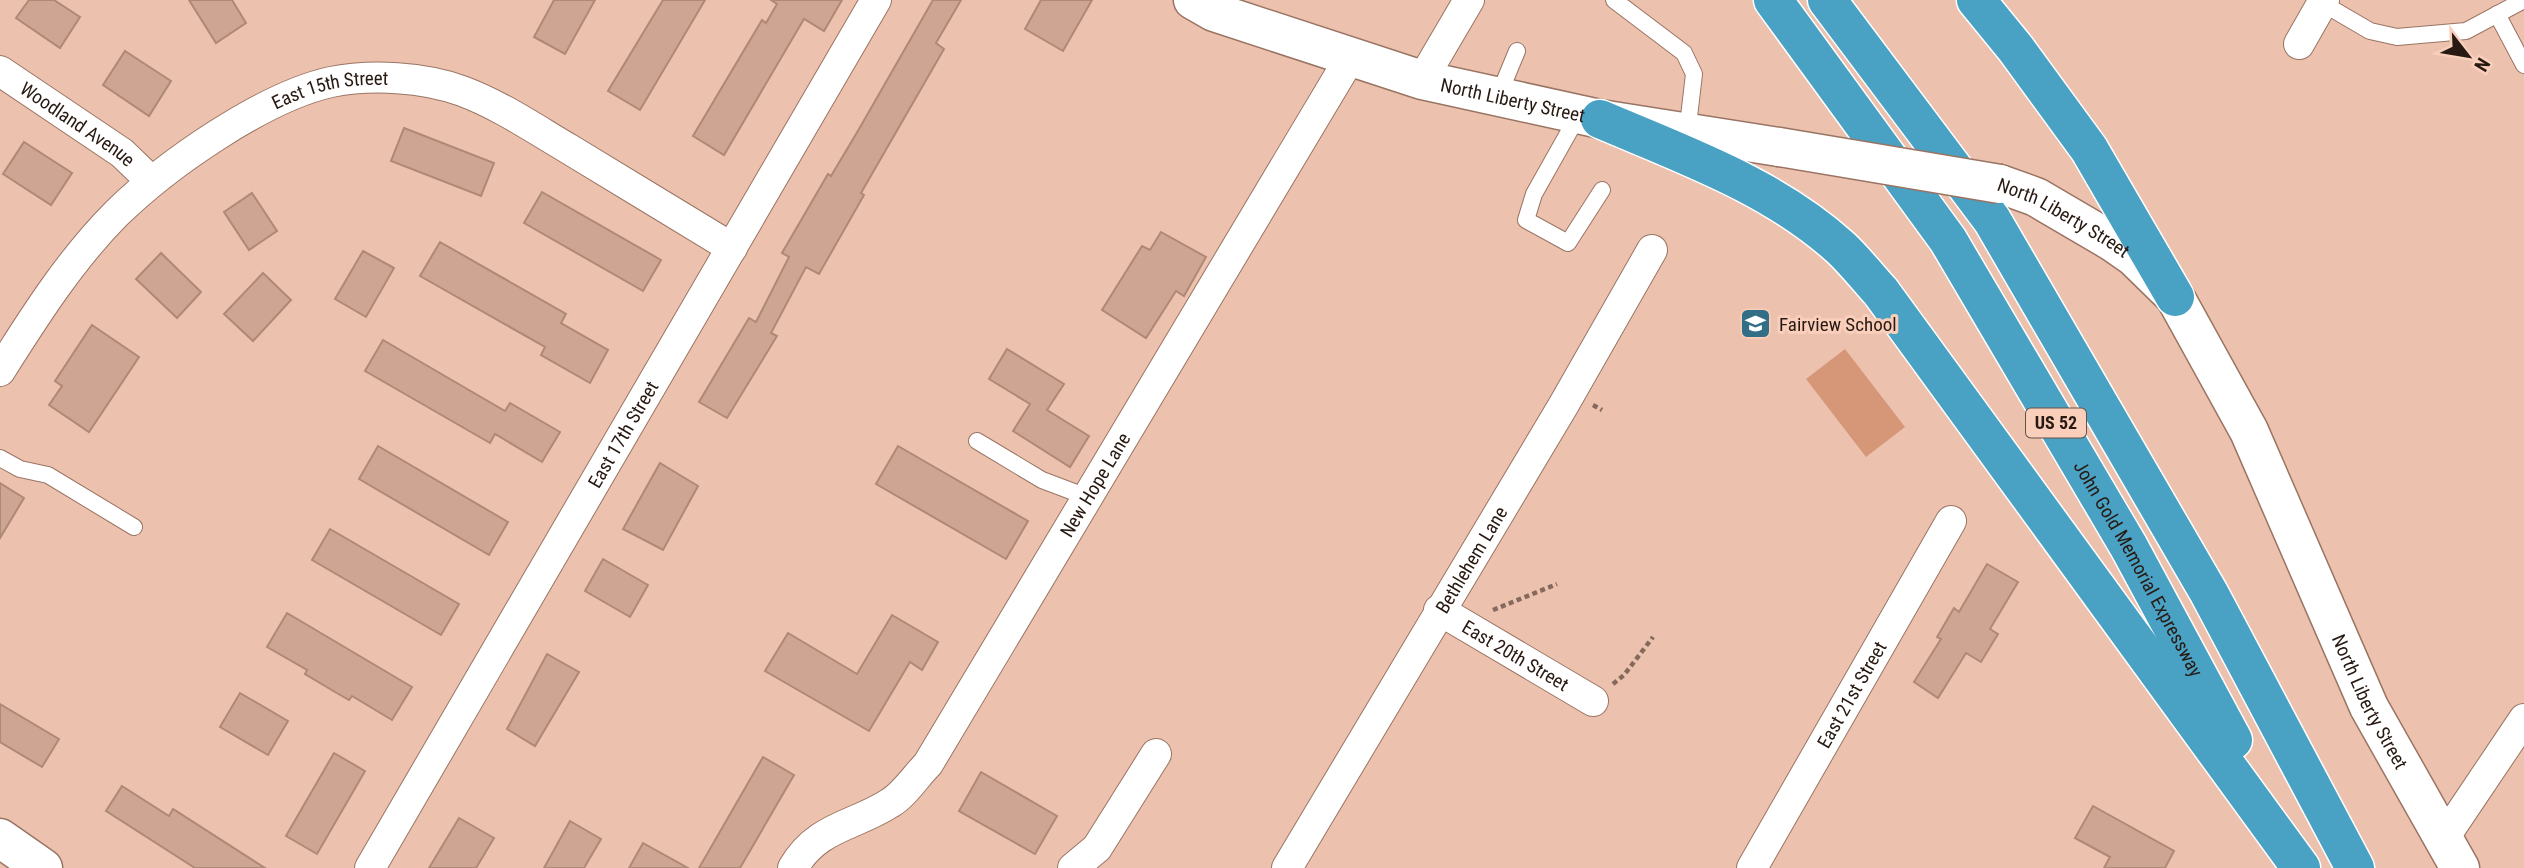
<svg xmlns="http://www.w3.org/2000/svg" width="2524" height="868" viewBox="0 0 2524 868" font-family="'Roboto Condensed',sans-serif">
  <style>
    .green { fill: #d69779 }
    .building { fill: #cea593; stroke: #af8876; stroke-width: 2 }
    .lines { fill: none; stroke-linecap: round; stroke-linejoin: round }
    .lane-casing { stroke: #9a7463; stroke-width: 18 }
    .street-casing { stroke: #9a7463; stroke-width: 32 }
    .secondary-casing { stroke: #9a7463; stroke-width: 41 }
    .highway-casing { stroke: #fff; stroke-width: 41 }
    .path { stroke: #84695c; stroke-width: 4.5; stroke-dasharray: 5 3.5; stroke-linecap: butt }
    .lane { stroke: #fff; stroke-width: 16 }
    .street { stroke: #fff; stroke-width: 30 }
    .secondary { stroke: #fff; stroke-width: 38 }
    .highway { stroke: #49a1c3; stroke-width: 38 }
    .secondary-bridge-casing { stroke: #9a7463; stroke-width: 41; stroke-linecap: butt }
    .secondary-bridge { stroke: #fff; stroke-width: 38 }
    .labels { text-anchor: middle; stroke-width: 6; stroke-linejoin: round; paint-order: stroke }
    .shield { fill: #f9cfbc; stroke: #675045; stroke-width: 2 }
    .shield-label { font-size: 18px; font-weight: bold; fill: #281912 }
    .street-label { font-size: 19px; fill: #281912; stroke: #f9cfbc }
    .poi-label { font-size: 19px; fill: #281912; stroke: #f9cfbc; text-anchor: start }
  </style>
  <rect width="100%" height="100%" fill="#ecc2af"/>
  <polygon class="green" points="1845,349 1905,427 1866,457 1806,379"/>
  <g class="building">
    <polygon points="29,0 54,0 80,17 60,48 16,18"/>
    <polygon points="189,0 232,0 246,23 216,43"/>
    <polygon points="554,0 595,0 565,54 534,37"/>
    <polygon points="663,0 705,0 640,110 608,91"/>
    <polygon points="771,0 842,0 824,31 804,19 724,155 693,136 762,20 766,23 777,4"/>
    <polygon points="933,0 961,0 936,43 944,49 861,193 864,195 819,274 806,267 771,333 777,336 727,418 699,402 749,318 756,322 789,257 782,253 828,174 831,176 859,129"/>
    <polygon points="1041,0 1092,0 1063,51 1025,29"/>
    <polygon points="125,51 171,81 149,116 103,85"/>
    <polygon points="404,128 494,163 481,196 391,161"/>
    <polygon points="24,142 72,173 51,205 3,174"/>
    <polygon points="542,192 661,260 643,291 524,223"/>
    <polygon points="252,193 277,231 249,250 224,212"/>
    <polygon points="1161,232 1206,257 1184,296 1176,291 1146,338 1102,310 1142,246 1150,250"/>
    <polygon points="440,242 566,314 561,323 608,350 590,383 541,355 545,347 420,276"/>
    <polygon points="363,251 394,268 366,317 335,299"/>
    <polygon points="161,253 201,292 177,318 136,279"/>
    <polygon points="263,273 291,300 253,341 224,314"/>
    <polygon points="92,325 139,357 89,432 49,405 62,386 55,381"/>
    <polygon points="383,340 505,411 510,403 560,432 542,462 495,434 490,443 365,371"/>
    <polygon points="1007,349 1064,384 1047,410 1089,436 1070,467 1013,431 1030,404 989,379"/>
    <polygon points="378,446 508,522 489,555 359,479"/>
    <polygon points="898,446 1028,521 1006,559 876,484"/>
    <polygon points="660,463 698,486 663,550 623,529"/>
    <polygon points="0,483 24,498 0,538"/>
    <polygon points="330,529 459,604 441,635 312,560"/>
    <polygon points="603,559 648,585 630,617 585,591"/>
    <polygon points="1987,564 2018,582 1990,629 1998,634 1981,662 1966,653 1938,698 1914,682 1941,639 1937,637 1954,608 1959,612"/>
    <polygon points="287,613 412,687 392,720 352,696 349,700 335,692 305,674 307,670 267,647"/>
    <polygon points="892,615 938,642 922,670 910,662 869,731 765,671 788,633 857,674"/>
    <polygon points="547,654 579,672 535,746 507,729"/>
    <polygon points="240,693 288,721 268,755 220,727"/>
    <polygon points="0,704 59,739 42,767 0,742"/>
    <polygon points="334,753 365,771 317,854 286,836"/>
    <polygon points="763,757 794,775 740,868 699,868"/>
    <polygon points="981,772 1057,816 1035,854 959,811"/>
    <polygon points="122,786 169,816 173,809 265,868 195,868 106,811"/>
    <polygon points="2093,806 2174,851 2165,868 2104,868 2110,857 2075,838"/>
    <polygon points="459,818 494,838 476,868 429,868"/>
    <polygon points="570,821 601,839 584,868 544,868"/>
    <polygon points="643,843 688,868 629,868"/>
  </g>
  <g class="lines">
    <defs>
      <g id="lane">
        <polyline points="1614,0 1684,53 1694,74 1687,134"/>
        <polyline points="2322,3 2370,31 2397,37 2466,31 2524,0"/>
        <polyline points="2497,14 2524,65"/>
        <polyline points="1498,97 1517,51"/>
        <polyline points="1579,114 1534,194 1526,220 1568,243 1602,190"/>
        <polyline points="977,441 1042,480 1087,497"/>
        <polyline points="0,458 20,469 48,475 134,527"/>
      </g>
      <g id="street">
        <polyline points="2299,44 2324,0"/>
        <path id="s1" d="M 0,71 L 122,153 L 151,181"/>
        <polyline points="1422,80 1469,0"/>
        <path id="s2" d="M 0,371 C 34,317 71,259 116,214 C 166,165 263,97 331,82 C 371,74 424,77 462,91 C 500,105 535,129 569,149 C 623,182 678,215 732,248"/>
        <path id="s3" d="M 1439,610 L 1593,701"/>
        <polyline points="2442,841 2524,719"/>
        <path id="s4" d="M 370,868 L 876,0"/>
        <path id="s5" d="M 793,868 C 817,826 855,826 890,803 C 904,795 916,776 928,764 L 1350,58"/>
        <polyline points="1073,868 1097,848 1156,754"/>
        <path id="s6" d="M 1287,868 L 1563,406 L 1652,250"/>
        <path id="s7" d="M 1752,868 L 1951,521"/>
      </g>
      <g id="secondary">
        <path id="s8" d="M 1193,0 L 1214,12 L 1422,80 L 1600,119 L 1779,147"/>
        <path id="s9" d="M 2000,184 L 2036,197 L 2111,241 L 2134,257 L 2175,297 L 2249,431 L 2369,707 L 2460,868"/>
        <polyline points="0,838 43,868"/>
      </g>
      <g id="highway">
        <path id="s10" d="M 1773,0 L 1948,240 L 2129,547 L 2233,740"/>
        <polyline points="1827,0 1992,220 2209,593 2355,868"/>
        <polyline points="1976,0 2016,49 2089,149 2175,297"/>
        <path d="M 1600,119 C 1684,155 1773,186 1841,248 C 1855,261 1868,278 1881,292 L 2301,868"/>
      </g>
    </defs>
    <use href="#lane" class="lane-casing"/>
    <use href="#street" class="street-casing"/>
    <use href="#secondary" class="secondary-casing"/>
    <use href="#highway" class="highway-casing"/>
    <g class="path">
      <polyline points="1593,405 1602,410"/>
      <polyline points="1493,610 1557,584"/>
      <polyline points="1613,684 1624,675 1653,637"/>
    </g>
    <use href="#lane" class="lane"/>
    <use href="#street" class="street"/>
    <use href="#secondary" class="secondary"/>
    <use href="#highway" class="highway"/>
    <defs>
      <polyline id="secondary-bridge" points="1779,147 2000,184"/>
    </defs>
    <use href="#secondary-bridge" class="secondary-bridge-casing"/>
    <use href="#secondary-bridge" class="secondary-bridge"/>
  </g>
  <defs>
    <symbol id="school-square" viewBox="-11 -11 22 22"><rect x="-9" y="-9" width="18" height="18" rx="4" fill="#326e86" stroke="#f9cfbc"/><path d="M0-5L7-2L0 1L-7-2ZM-4 1L0 2.5L4 1V4Q0 6-4 4Z" fill="#fff"/></symbol>
  </defs>
  <g fill-rule="evenodd">
    <use href="#school-square" x="1738" y="306" width="35" height="35"/>
  </g>
  <g class="labels">
    <rect class="shield" x="2026" y="408.5" width="60" height="29" rx="5"/>
    <g class="shield-label">
      <text x="2056" y="429">US 52</text>
    </g>
    <g class="street-label">
      <text dy="7" stroke="none"><textPath href="#s2" startOffset="448">East 15th Street</textPath></text>
      <text dy="7" stroke="none"><textPath href="#s8" startOffset="336">North Liberty Street</textPath></text>
      <text dy="7" stroke="none"><textPath href="#s1" startOffset="94">Woodland Avenue</textPath></text>
      <text dy="7" stroke="none"><textPath href="#s9" startOffset="72">North Liberty Street</textPath></text>
      <text dy="7" stroke="none"><textPath href="#s4" startOffset="502">East 17th Street</textPath></text>
      <text dy="7" stroke="none"><textPath href="#s5" startOffset="499">New Hope Lane</textPath></text>
      <text dy="7" stroke="none"><textPath href="#s6" startOffset="359">Bethlehem Lane</textPath></text>
      <text dy="7" stroke="none"><textPath href="#s10" startOffset="677">John Gold Memorial Expressway</textPath></text>
      <text dy="7" stroke="none"><textPath href="#s3" startOffset="89">East 20th Street</textPath></text>
      <text dy="7" stroke="none"><textPath href="#s7" startOffset="200">East 21st Street</textPath></text>
      <text dy="7" stroke="none"><textPath href="#s9" startOffset="660">North Liberty Street</textPath></text>
    </g>
    <g class="poi-label">
      <text x="1779" y="331">Fairview School</text>
    </g>
  </g>
  <g transform="translate(2468 56) rotate(121)" stroke="#f9cfbc" stroke-width="5" paint-order="stroke">
  <path d="M0-5L12 26L0 18L-12 26Z" fill="#281912"/>
  <text y="-10" font-size="19" font-weight="bold" text-anchor="middle" fill="#281912">N</text>
  </g>
</svg>
